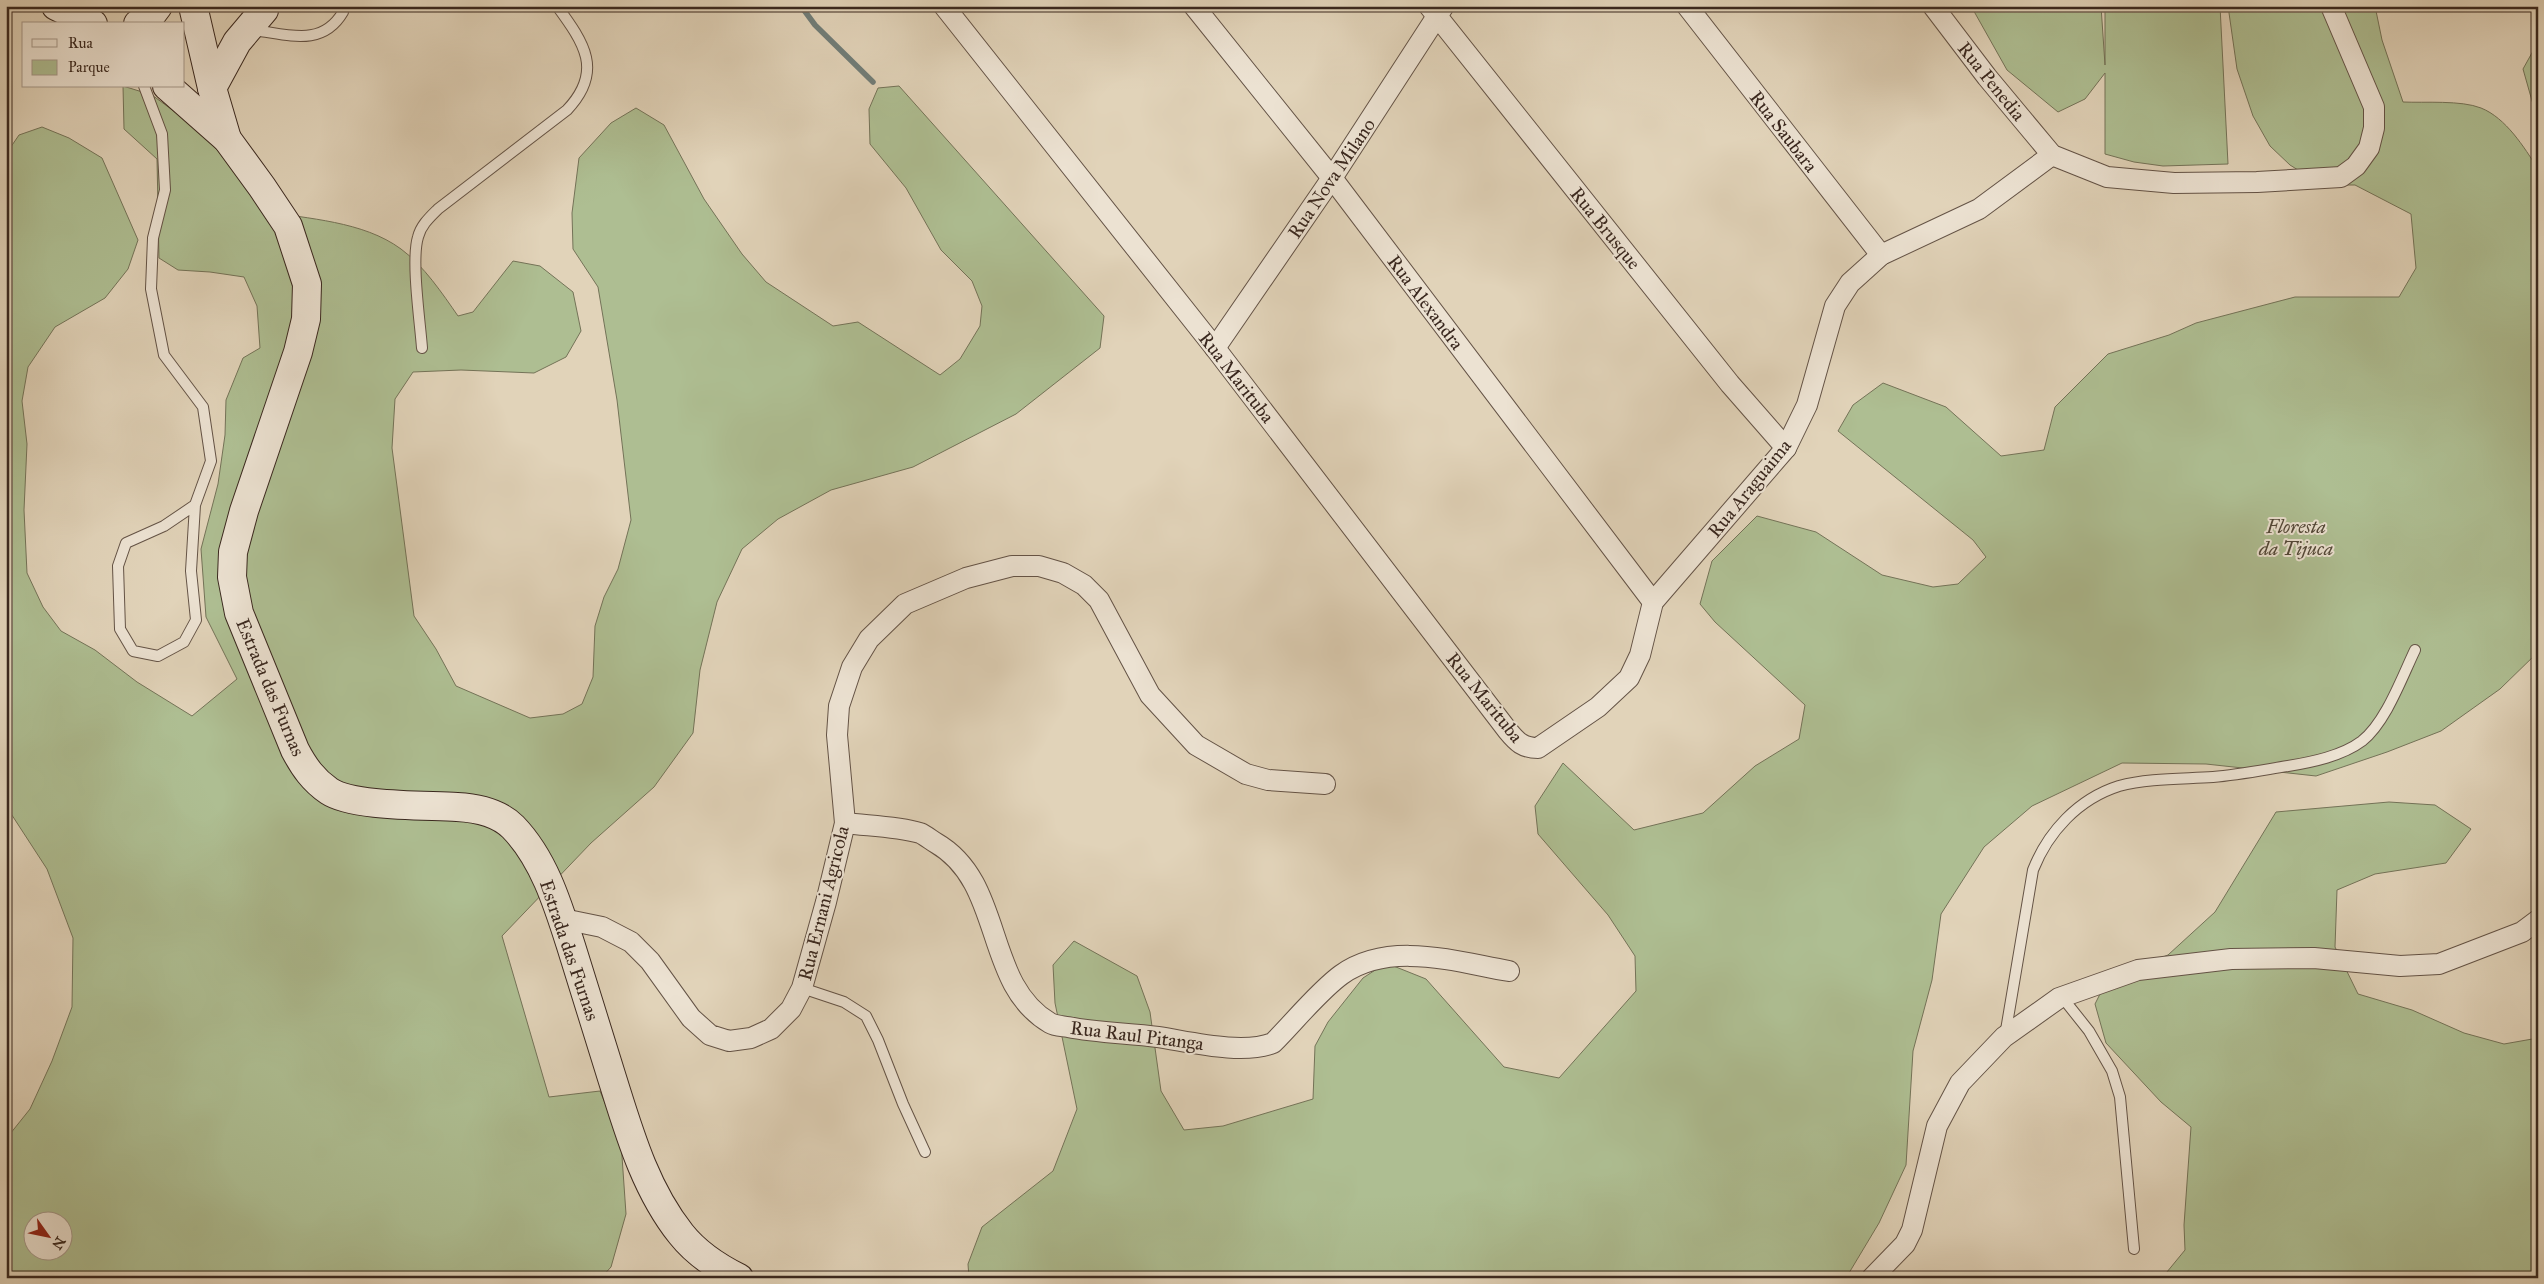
<svg xmlns="http://www.w3.org/2000/svg" width="2544" height="1284" viewBox="0 0 2544 1284" font-family="'IM FELL Great Primer',serif">
  <style>
    .green { fill: #aebe92; stroke: #747358; fill-rule: evenodd }
    .lines { fill: none; stroke-linecap: round; stroke-linejoin: round }
    .stream { stroke: #717e79; stroke-width: 5.5 }
    .service-casing { stroke: #645346; stroke-width: 12 }
    .minor-casing { stroke: #645346; stroke-width: 22 }
    .secondary-casing { stroke: #3a281f; stroke-width: 30 }
    .service { stroke: #ece2d2; stroke-width: 10 }
    .minor { stroke: #ece2d2; stroke-width: 20 }
    .secondary { stroke: #ece2d2; stroke-width: 28 }
    .labels { text-anchor: middle; stroke-width: 4; stroke-linejoin: round; paint-order: stroke }
    .street-label { font-size: 19px; fill: #3a281f; stroke: #ece2d2 }
    .park-label { font-size: 19px; font-style: italic; fill: #514636; stroke: #ece2d2 }
  </style>
  <rect width="100%" height="100%" fill="#e1d3b9"/>
  <filter id="stains"><feTurbulence type="fractalNoise" baseFrequency=".004" numOctaves="4"/><feColorMatrix values="0 0 0 0 .2 0 0 0 0 .09 0 0 0 0 .02 0 0 0 .5 -.17"/></filter>
  <radialGradient id="worn" r=".72"><stop offset=".6" stop-color="#630" stop-opacity="0"/><stop offset="1" stop-color="#630" stop-opacity=".3"/></radialGradient>
  <g class="green">
    <polygon points="1971,6 2101,6 2105,65 2105,9 2220,6 2228,164 2163,166 2134,162 2105,154 2105,73 2085,99 2058,112 2007,70"/>
    <path d="M 2228,6 L 2375,6 L 2382,40 L 2403,102 C 2425,103 2461,100 2481,108 C 2506,118 2524,147 2538,169 L 2538,652 L 2500,689 L 2441,731 L 2387,752 L 2316,776 L 2206,764 L 2122,763 L 2032,806 L 1984,847 L 1941,914 L 1932,980 L 1913,1051 L 1906,1165 L 1879,1223 L 1846,1278 L 969,1278 L 968,1264 L 982,1227 L 1053,1171 L 1077,1109 L 1055,1003 L 1053,965 L 1074,941 L 1137,976 L 1150,1012 L 1161,1091 L 1184,1130 L 1223,1126 L 1313,1099 L 1315,1046 L 1328,1022 L 1363,978 L 1386,963 L 1426,979 L 1504,1067 L 1559,1078 L 1636,991 L 1635,956 L 1608,915 L 1538,834 L 1535,806 L 1563,763 L 1634,830 L 1703,813 L 1755,766 L 1799,739 L 1805,705 L 1715,622 L 1700,604 L 1712,561 L 1757,516 L 1816,532 L 1882,575 L 1933,587 L 1958,584 L 1986,557 L 1973,540 L 1838,431 L 1853,405 L 1883,383 L 1946,407 L 2001,456 L 2044,450 L 2055,407 L 2108,354 L 2169,335 L 2196,323 L 2295,297 L 2399,297 L 2416,268 L 2411,214 L 2355,185 L 2322,185 L 2290,165 L 2270,146 L 2253,116 L 2237,69 Z"/>
    <polygon points="2538,42 2538,122 2523,69"/>
    <path d="M 123,86 L 152,95 L 209,137 L 239,174 L 263,211 C 308,219 363,221 401,249 C 424,266 442,293 458,316 L 473,312 L 513,261 L 540,266 L 573,292 L 581,331 L 566,357 L 534,373 L 461,370 L 413,372 L 395,399 L 392,448 L 414,616 L 436,649 L 456,686 L 530,718 L 563,714 L 582,704 L 593,677 L 595,626 L 604,597 L 618,569 L 631,520 L 617,400 L 598,287 L 573,249 L 572,213 L 579,158 L 611,123 L 636,108 L 664,125 L 704,199 L 742,254 L 766,282 L 833,326 L 858,322 L 940,375 L 960,359 L 980,326 L 982,306 L 972,281 L 941,250 L 906,188 L 870,144 L 869,109 L 878,88 L 899,86 L 1104,316 L 1100,348 L 1016,414 L 913,467 L 831,490 L 778,519 L 742,549 L 717,602 L 700,670 L 693,733 L 654,787 L 591,843 L 502,936 L 549,1097 L 600,1091 L 621,1142 L 626,1214 L 611,1267 L 601,1278 L 6,1278 L 6,1139 L 30,1109 L 52,1061 L 72,1007 L 73,938 L 47,869 L 6,806 L 6,154 L 19,135 L 42,127 L 69,138 L 102,158 L 138,240 L 128,269 L 105,298 L 55,327 L 28,367 L 22,401 L 27,444 L 24,510 L 27,573 L 43,607 L 61,631 L 95,650 L 137,682 L 192,716 L 237,679 L 206,617 L 201,549 L 218,484 L 225,435 L 226,400 L 243,358 L 260,348 L 257,306 L 244,277 L 210,272 L 178,270 L 159,258 L 157,159 L 124,129 ZM 32,1222 L 62,1222 L 62,1252 L 32,1252 Z"/>
    <polygon points="2389,802 2435,805 2471,829 2446,863 2375,874 2337,890 2335,947 2358,994 2412,1010 2464,1033 2504,1044 2538,1038 2538,1278 2162,1278 2185,1250 2184,1225 2191,1127 2161,1102 2106,1043 2095,1004 2104,986 2129,970 2168,955 2215,912 2276,812"/>
  </g>
  <g class="lines">
    <polyline class="stream" points="801,6 815,25 873,82"/>
    <defs>
      <g id="service">
        <path d="M 253,30 C 287,34 322,48 343,12 L 342,6"/>
        <polyline points="144,86 162,134 165,190 153,238 151,289 164,355 203,407 211,461 195,505 191,571 196,620 184,642 158,656 133,651 120,629 118,566 126,543 164,526 195,505"/>
        <path d="M 422,348 C 420,321 411,260 418,237 C 421,225 430,217 438,209 L 567,110 C 604,71 584,43 557,6"/>
        <polyline points="802,988 844,1002 866,1016 878,1040 903,1104 925,1152"/>
        <polyline points="2062,997 2089,1031 2112,1071 2120,1097 2134,1249"/>
        <path d="M 2005,1036 L 2033,870 C 2048,832 2078,799 2119,786 C 2148,778 2183,779 2213,777 C 2238,775 2263,770 2288,766 C 2312,762 2342,756 2362,741 C 2386,722 2402,677 2415,650"/>
      </g>
      <g id="minor">
        <path d="M 944,6 L 1215,348 L 1508,731 C 1517,742 1523,748 1538,748 L 1598,707 L 1629,678 L 1640,655 L 1653,602 L 1786,448 L 1807,405 L 1835,306 L 1850,283 L 1881,255 L 1979,209 L 2052,155"/>
        <polyline points="1194,6 1332,178 1653,602"/>
        <polyline points="1429,6 1730,384 1786,448"/>
        <polyline points="1687,6 1881,255"/>
        <polyline points="1933,6 1987,77 2052,155 2107,177 2174,183 2257,182 2341,177 2356,166 2369,148 2374,128 2374,107 2331,6"/>
        <polyline points="1215,348 1332,178 1443,7"/>
        <path d="M 845,823 C 869,826 896,826 920,833 C 925,835 931,840 936,843 C 1005,883 983,984 1050,1023 C 1055,1026 1062,1026 1068,1027 C 1098,1033 1128,1033 1158,1037 C 1191,1042 1242,1055 1273,1043 C 1294,1022 1319,991 1341,975 C 1390,940 1456,962 1509,971"/>
        <polyline points="563,919 602,927 631,942 650,961 691,1018 710,1035 729,1041 751,1038 771,1029 791,1009 802,988 826,902 845,823 837,735 839,706 852,667 869,639 905,604 966,578 1012,566 1039,566 1063,573 1084,585 1099,600 1150,695 1196,745 1246,774 1268,780 1325,784"/>
        <polyline points="1872,1278 1905,1244 1912,1230 1937,1126 1960,1083 2004,1037 2059,998 2138,970 2231,959 2314,958 2400,966 2439,964 2522,932 2538,920"/>
      </g>
      <g id="secondary">
        <polyline points="56,6 93,24"/>
        <polyline points="193,6 212,88 227,139"/>
        <polyline points="138,24 152,14 158,6"/>
        <path d="M 167,86 L 227,139 L 262,187 L 288,226 L 307,284 L 306,319 L 298,352 L 244,511 L 233,552 L 232,577 L 239,613 L 295,750 C 304,767 313,780 329,791 C 353,807 426,805 457,807 C 476,808 499,813 513,827 C 544,859 558,905 571,946 C 585,990 598,1034 612,1078 C 629,1132 645,1189 681,1234 C 696,1253 717,1267 739,1278"/>
        <polyline points="212,88 237,42 264,10"/>
      </g>
    </defs>
    <use href="#service" class="service-casing"/>
    <use href="#minor" class="minor-casing"/>
    <use href="#secondary" class="secondary-casing"/>
    <use href="#service" class="service"/>
    <use href="#minor" class="minor"/>
    <use href="#secondary" class="secondary"/>
  </g>
  <g class="labels">
    <g class="street-label">
      <text transform="translate(1992 81) rotate(51)" y="7">Rua Penedia</text>
      <text transform="translate(1784 131) rotate(52)" y="7">Rua Saubara</text>
      <text transform="translate(1331 178) rotate(-56)" y="7">Rua Nova Milano</text>
      <text transform="translate(1606 228) rotate(51)" y="7">Rua Brusque</text>
      <text transform="translate(1426 302) rotate(53)" y="7">Rua Alexandra</text>
      <text transform="translate(1237 377) rotate(52)" y="7">Rua Marituba</text>
      <text transform="translate(1749 488) rotate(-51)" y="7">Rua Araguaima</text>
      <text transform="translate(271 687) rotate(67)" y="7">Estrada das Furnas</text>
      <text transform="translate(1485 697) rotate(51)" y="7">Rua Marituba</text>
      <text transform="translate(823 903) rotate(-76)" y="7">Rua Ernani Agricola</text>
      <text transform="translate(570 950) rotate(71)" y="7">Estrada das Furnas</text>
      <text transform="translate(1137 1035) rotate(7)" y="7">Rua Raul Pitanga</text>
    </g>
    <g class="park-label">
      <text x="2296" y="533">Floresta<tspan x="2296" dy="22">da Tijuca</tspan></text>
    </g>
  </g>
  <rect width="2544" height="1284" fill="none" stroke="#e1d3b9" stroke-width="25"/>
  <rect x="8" y="8" width="2529" height="1269" fill="none" stroke="#3a281f" stroke-width="2.5"/>
  <rect x="12" y="12" width="2519" height="1259" fill="none" stroke="#3a281f"/>
  <rect x="22" y="22" width="162" height="65" fill="#ece2d2" stroke="#a5988a"/>
  <rect x="32" y="39" width="25" height="8" fill="#ece2d2" stroke="#a5988a"/>
  <text x="68" y="48" font-size="15" fill="#3a281f">Rua</text>
  <rect x="32" y="60" width="25" height="15" fill="#aebe92" stroke="#a5988a"/>
  <text x="68" y="72" font-size="15" fill="#3a281f">Parque</text>
  <g transform="translate(48 1236) rotate(123)"><circle r="24" fill="#ece2d2" stroke="#a5988a"/>
  <path d="M0-4L9 19L0 12L-9 19Z" fill="#8f2418"/>
  <text y="-8" font-size="14" font-weight="bold" text-anchor="middle" fill="#3a281f">N</text>
  </g>
  <rect width="100%" height="100%" filter="url(#stains)"/>
  <rect width="100%" height="100%" fill="url(#worn)"/>
</svg>
